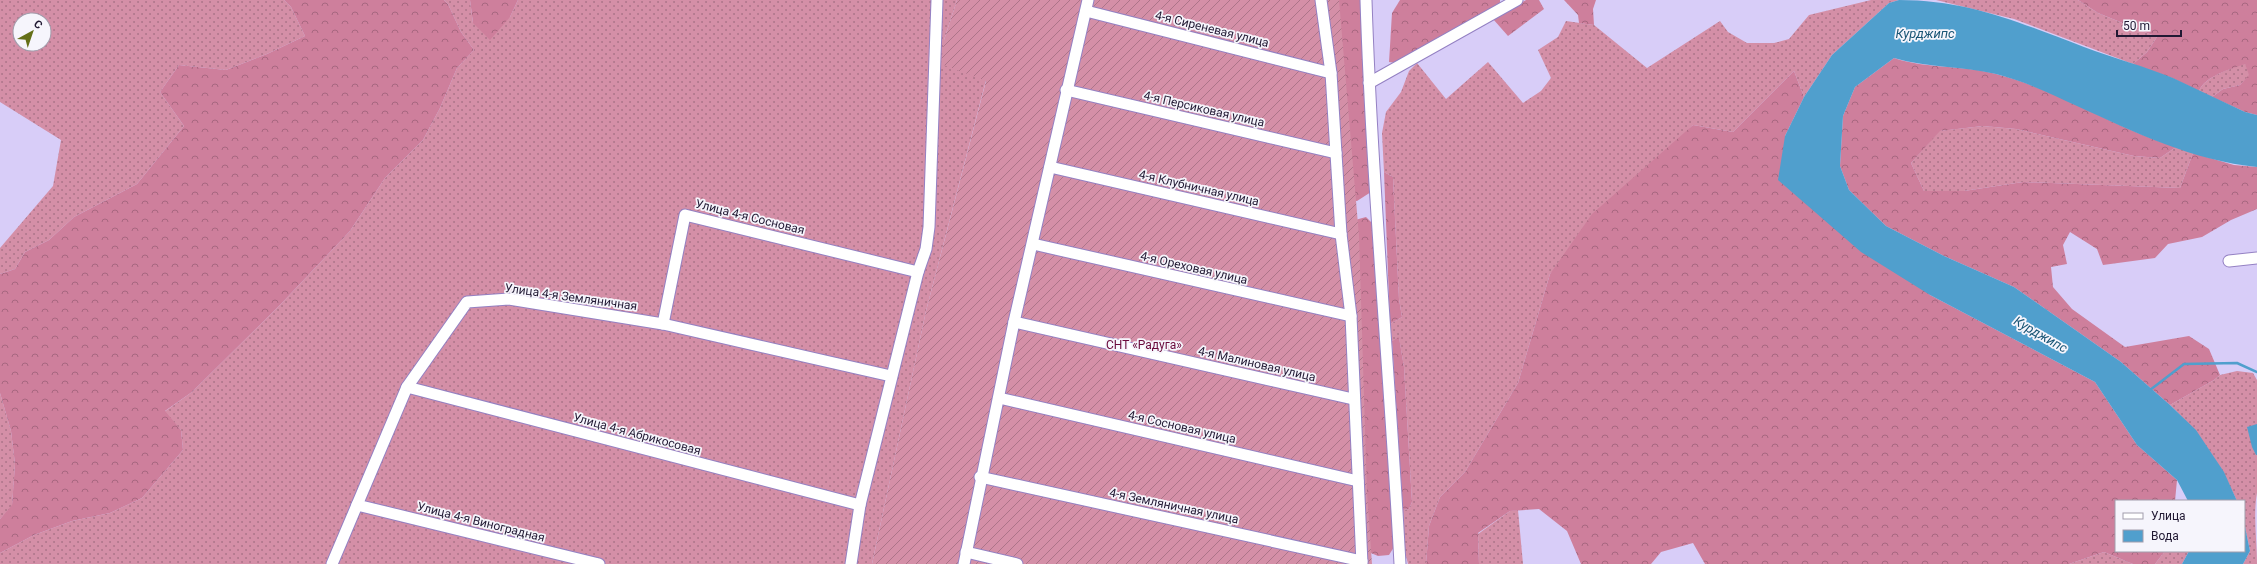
<svg xmlns="http://www.w3.org/2000/svg" width="2257" height="564" viewBox="0 0 2257 564" font-family="Roboto,sans-serif">
  <style>
    .grass { fill: url(#grass-dots); fill-rule: evenodd }
    .forest { fill: url(#forest-crowns) }
    .garden { fill: url(#garden-furrows) }
    .water { fill: #509fcd }
    .lines { fill: none; stroke-linecap: round; stroke-linejoin: round }
    .stream { stroke: #509fcd; stroke-width: 2.5 }
    .minor-casing { stroke: #9481c3; stroke-width: 13 }
    .minor { stroke: #fff; stroke-width: 11 }
    .labels { text-anchor: middle; stroke-width: 3.5; stroke-linejoin: round; paint-order: stroke }
    .street-label { font-size: 12px; fill: #211933; stroke: #f6f5fc }
    .park-label { font-size: 12px; fill: #6a093b; stroke: #f6f5fc }
    .water-label { font-size: 13px; font-style: italic; fill: #195575; stroke: #f6f5fc }
  </style>
  <defs>
    <pattern id="grass-dots" width="8" height="8" patternUnits="userSpaceOnUse"><rect width="8" height="8" fill="#d48fa7"/><path d="M2 2h.1M6 6h.1" fill="none" stroke="#ac7489" stroke-width="1.8" stroke-linecap="round"/></pattern>
    <pattern id="forest-crowns" width="20" height="18" patternUnits="userSpaceOnUse"><rect width="20" height="18" fill="#ce7f9c"/><path d="M2 6a3 3 0 1 1 6 0M12 15a3 3 0 1 1 6 0" fill="none" stroke="#a76780"/></pattern>
    <pattern id="garden-furrows" width="10" height="10" patternUnits="userSpaceOnUse"><rect width="10" height="10" fill="#d48fa7"/><path d="M-1 1l2-2M0 10L10 0M9 11l2-2" fill="none" stroke="#ac7489"/></pattern>
  </defs>
  <rect width="100%" height="100%" fill="#d8cdf8"/>
  <g class="grass">
    <path d="M 0,0 L 284,0 L 291,7 L 305,36 L 267,54 L 226,70 L 179,65 L 160,92 L 184,126 L 137,184 L 74,217 L 49,240 L 25,252 L 15,269 L 0,274 L 0,248 L 53,186 L 61,140 L 0,102 ZM 20,20 L 44,20 L 44,44 L 20,44 Z"/>
    <polygon points="444,0 470,0 473,23 510,17 518,0 957,0 944,40 986,80 926,311 872,564 0,564 0,553 34,535 72,521 110,513 142,498 183,450 181,430 164,412 192,392 280,305 350,231 385,178 423,140 440,108 457,68 474,50 461,32 448,4"/>
    <polygon points="1871,0 1899,0 1889,3 1832,55 1804,97 1794,71 1733,132 1693,125 1550,274 1518,383 1465,472 1440,497 1429,526 1426,564 1408,564 1405,552 1403,510 1409,509 1412,502 1404,367 1399,338 1392,341 1390,324 1402,317 1399,299 1393,177 1384,172 1382,133 1386,112 1401,92 1409,71 1417,63 1446,99 1488,62 1523,103 1541,91 1551,78 1538,50 1558,37 1566,21 1594,25 1647,68 1720,21 1728,32 1747,43 1774,43 1789,39 1809,15"/>
    <polygon points="1936,0 2078,0 2098,13 2157,37 2147,52 2133,64 2014,19"/>
    <path d="M 2245,63 L 2250,75 L 2240,85 L 2223,89 L 2212,97 L 2199,91 C 2205,76 2231,69 2245,63 Z"/>
    <polygon points="1983,126 2016,129 2134,156 2160,158 2176,147 2193,153 2180,188 2023,182 1964,191 1924,191 1911,163 1939,131"/>
    <path d="M 2237,371 L 2253,373 L 2257,380 L 2257,493 C 2253,515 2257,541 2257,564 L 2243,564 L 2250,551 L 2244,522 L 2244,501 L 2237,501 C 2219,461 2201,435 2170,405 L 2214,380 L 2220,375 Z"/>
    <polygon points="0,393 11,431 15,464 12,506 0,519"/>
    <polygon points="1518,510 1523,564 1479,564 1478,534 1510,511"/>
    <polygon points="2165,551 2189,551 2182,564 2155,564"/>
    <polygon points="2104,552 2133,564 2069,564"/>
  </g>
  <g class="forest">
    <polygon points="284,0 444,0 448,4 461,32 474,50 457,68 440,108 423,140 385,178 350,231 280,305 192,392 165,411 181,430 183,450 142,498 110,513 72,521 34,535 0,553 0,519 12,505 15,464 11,431 0,393 0,274 15,269 25,252 49,240 74,217 137,184 184,126 160,92 179,65 226,70 267,54 305,36 291,7"/>
    <polygon points="470,0 518,0 510,17 490,40 473,23"/>
    <polygon points="1330,0 1360,0 1371,192 1357,201 1347,200"/>
    <polygon points="1400,0 1500,0 1500,3 1396,63 1389,62 1392,13"/>
    <polygon points="1526,0 1539,0 1544,9 1508,36 1493,19"/>
    <polygon points="1564,0 1596,0 1593,9 1594,25 1579,23 1578,15"/>
    <path d="M 2078,0 L 2257,0 L 2257,115 L 2245,112 L 2212,97 L 2223,89 L 2240,85 L 2249,75 L 2245,64 C 2231,69 2205,76 2199,91 L 2172,78 L 2133,64 L 2147,52 L 2157,37 L 2098,13 Z"/>
    <path d="M 1894,58 C 1927,69 1963,65 1996,74 C 2059,90 2114,128 2176,147 L 2160,158 L 2134,156 L 2016,129 L 1983,126 L 1940,131 L 1911,163 L 1924,191 L 1964,191 L 2023,182 L 2180,188 L 2193,153 L 2234,165 L 2257,167 L 2257,209 L 2231,220 L 2202,237 L 2168,244 L 2155,258 L 2103,265 L 2097,249 L 2070,232 L 2063,245 L 2067,264 L 2051,267 L 2053,287 L 2072,309 L 2125,347 L 2189,336 L 2209,349 L 2220,375 L 2214,380 L 2170,405 L 2121,362 L 2014,287 L 1944,256 L 1886,226 L 1849,190 L 1840,166 L 1843,116 L 1855,87 Z"/>
    <polygon points="1794,71 1804,97 1785,136 1930,295 2095,382 2137,445 2177,480 2175,501 2116,501 2116,551 2165,551 2155,564 2133,564 2104,552 2069,564 1705,564 1693,543 1661,552 1651,564 1581,564 1567,531 1539,509 1510,511 1478,533 1479,564 1426,564 1429,526 1440,497 1465,472 1518,383 1550,274 1592,214 1693,125 1733,132"/>
    <polygon points="1384,172 1393,177 1399,299 1402,317 1390,324"/>
    <polygon points="1366,217 1372,223 1394,547 1389,555 1378,556 1366,551 1355,220"/>
    <polygon points="1399,337 1404,367 1412,502 1409,509 1403,510 1392,341"/>
  </g>
  <polygon class="garden" points="957,0 1339,0 1359,236 1367,493 1372,564 872,564 926,311 986,81 941,64 944,40"/>
  <g class="water">
    <path d="M 1899,0 C 1969,0 2020,23 2084,47 C 2113,58 2144,66 2173,78 C 2197,89 2221,101 2245,112 L 2257,115 L 2257,167 C 2194,161 2134,132 2077,106 C 2051,94 2024,81 1996,74 C 1962,66 1927,68 1894,58 L 1855,87 L 1843,116 L 1840,166 L 1849,190 L 1886,226 L 1944,256 L 2014,287 L 2121,362 L 2170,405 L 2196,430 L 2224,472 L 2237,501 L 2188,501 L 2177,480 L 2137,445 L 2095,382 L 1930,295 L 1861,252 L 1778,180 L 1785,136 L 1804,97 L 1832,55 L 1889,3 Z"/>
    <polygon points="2257,424 2257,455 2256,455 2252,447 2247,427"/>
    <polygon points="2244,522 2250,551 2243,564 2182,564 2189,551 2244,551"/>
  </g>
  <g class="lines">
    <polyline class="stream" points="2150,390 2184,364 2237,363 2257,372"/>
    <defs>
      <g id="minor">
        <polyline points="1321,0 1331,73 1341,234 1351,316 1362,564"/>
        <path d="M 1366,0 C 1372,188 1390,376 1400,564"/>
        <polyline points="1086,11 1331,73"/>
        <polyline points="1369,83 1517,0"/>
        <polyline points="1066,90 1336,153"/>
        <polyline points="1050,167 1341,234"/>
        <polyline points="1033,244 1351,316"/>
        <polyline points="2229,261 2257,258"/>
        <polyline points="1014,322 1353,399"/>
        <polyline points="663,324 685,215 918,272"/>
        <polyline points="407,387 860,505"/>
        <polyline points="999,398 1358,481"/>
        <polyline points="980,477 1362,561"/>
        <polyline points="357,505 599,564"/>
        <polyline points="966,552 1017,564"/>
        <polyline points="332,564 407,387 467,302 509,299 663,324 891,376"/>
        <polyline points="851,564 860,505 918,272 926,249 929,227 937,0"/>
        <polyline points="964,564 1014,322 1088,0"/>
      </g>
    </defs>
    <use href="#minor" class="minor-casing"/>
    <use href="#minor" class="minor"/>
  </g>
  <g class="labels">
    <g class="street-label">
      <text transform="translate(1212 29) rotate(14)" y="4">4-я Сиреневая улица</text>
      <text transform="translate(1204 109) rotate(13)" y="4">4-я Персиковая улица</text>
      <text transform="translate(1199 188) rotate(13)" y="4">4-я Клубничная улица</text>
      <text transform="translate(750 217) rotate(14)" y="4">Улица 4-я Сосновая</text>
      <text transform="translate(1194 268) rotate(13)" y="4">4-я Ореховая улица</text>
      <text transform="translate(571 297) rotate(8)" y="4">Улица 4-я Земляничная</text>
      <text transform="translate(1257 364) rotate(13)" y="4">4-я Малиновая улица</text>
      <text transform="translate(1182 427) rotate(13)" y="4">4-я Сосновая улица</text>
      <text transform="translate(637 434) rotate(15)" y="4">Улица 4-я Абрикосовая</text>
      <text transform="translate(1174 506) rotate(12)" y="4">4-я Земляничная улица</text>
      <text transform="translate(481 522) rotate(14)" y="4">Улица 4-я Виноградная</text>
    </g>
    <g class="park-label">
      <text x="1144" y="349">СНТ «Радуга»</text>
    </g>
    <g class="water-label">
      <text x="1925" y="38">Курджипс</text>
      <text transform="translate(2041 334) rotate(30)" y="5">Курджипс</text>
    </g>
  </g>
  <rect x="2115" y="500" width="130" height="52" fill="#f6f5fc" stroke="#a19dac"/>
  <rect x="2123" y="513" width="20" height="6" fill="#ffffff" stroke="#a19dac"/>
  <text x="2151" y="520" font-size="12" fill="#211933">Улица</text>
  <rect x="2123" y="530" width="20" height="12" fill="#509fcd" stroke="#a19dac"/>
  <text x="2151" y="540" font-size="12" fill="#211933">Вода</text>
  <g transform="translate(32 32) rotate(40)"><circle r="19" fill="#f6f5fc" stroke="#a19dac"/>
  <path d="M0-3L7 15L0 10L-7 15Z" fill="#646f18"/>
  <text y="-6" font-size="11" font-weight="bold" text-anchor="middle" fill="#211933">С</text>
  </g>
  <path d="M2117 30v6h64v-6" fill="none" stroke="#211933" stroke-width="2"/>
  <text x="2123" y="30" font-size="12" fill="#211933" stroke="#f6f5fc" stroke-width="3" paint-order="stroke">50 m</text>
</svg>
